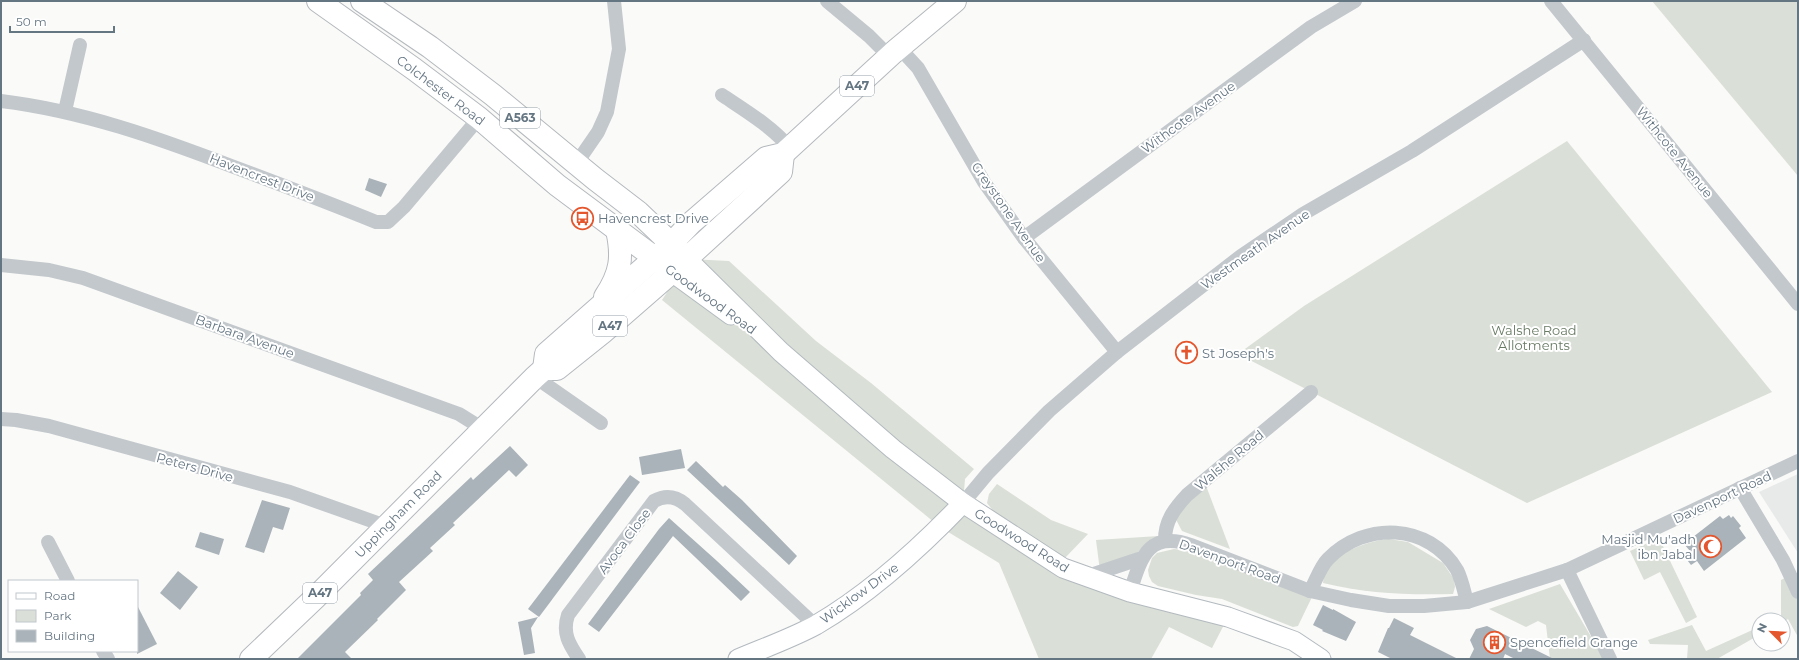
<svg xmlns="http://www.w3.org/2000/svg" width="1799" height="660" viewBox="0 0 1799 660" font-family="Montserrat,sans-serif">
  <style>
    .built { fill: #e8e9e9 }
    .green { fill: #dadfd7 }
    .building { fill: #aab3b9 }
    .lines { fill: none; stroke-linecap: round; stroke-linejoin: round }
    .secondary-casing { stroke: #b3babf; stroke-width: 21 }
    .highway-casing { stroke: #b4b9bd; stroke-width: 24 }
    .street { stroke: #c3c8cc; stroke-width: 14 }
    .secondary { stroke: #fff; stroke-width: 19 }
    .highway { stroke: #fff; stroke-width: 22 }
    .labels { text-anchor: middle; stroke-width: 4; stroke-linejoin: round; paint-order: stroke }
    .shield { fill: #fff; stroke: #939fa8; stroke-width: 1 }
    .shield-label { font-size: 12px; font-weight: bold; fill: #657683 }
    .street-label { font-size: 13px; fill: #657683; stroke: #fff }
    .poi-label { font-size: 13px; fill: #657683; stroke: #fff; text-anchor: start }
    .park-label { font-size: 13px; fill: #687a64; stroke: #fff }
  </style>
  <rect width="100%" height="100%" fill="#fafaf8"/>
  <polygon class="built" points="1798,474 1798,553 1759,492"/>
  <g class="green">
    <polygon points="1652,1 1798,1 1798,176"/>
    <polygon points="1567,141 1772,392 1527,503 1238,354 1304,306"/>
    <polygon points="689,259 729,261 816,341 871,383 974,469 965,479 963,503 1058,569 1228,617 1212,648 1169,627 1151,659 1039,659 999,563 940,527 662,300"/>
    <polygon points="1205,483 1230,549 1182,531 1172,512"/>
    <polygon points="997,484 1051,520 1088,534 1064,559 994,512 987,503 989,494"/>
    <polygon points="1159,536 1127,560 1100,571 1096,540"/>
    <polygon points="1659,538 1697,617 1686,623 1660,572 1644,580 1630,551"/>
    <path d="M 1389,539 L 1408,542 L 1443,563 L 1454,579 L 1455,587 L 1453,594 C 1407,595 1368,594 1323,583 C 1324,555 1366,541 1389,539 Z"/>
    <polygon points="1174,549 1190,551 1312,597 1298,626 1293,627 1222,599 1196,595 1158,586 1152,582 1149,576 1148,570 1152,558 1157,553"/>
    <polygon points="1790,575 1798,592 1798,637 1788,619 1783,622 1783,620 1775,620 1781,617 1781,580"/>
    <polygon points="1560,584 1603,657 1604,659 1550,659 1546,625 1538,621 1526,627 1489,609"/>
    <polygon points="1692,625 1706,651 1759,627 1759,635 1717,659 1687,659 1688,645 1650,644 1648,640"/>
  </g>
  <g class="building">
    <polygon points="369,178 387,184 381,197 365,190"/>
    <polygon points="510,446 528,465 516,477 509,470 453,523 455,525 430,548 433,551 399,582 406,590 377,619 378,620 345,652 352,659 297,659 361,595 360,593 373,580 368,574 471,477 473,480"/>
    <polygon points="681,449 685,468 642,475 639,457"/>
    <polygon points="696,461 723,487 725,485 742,500 797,556 789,565 687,470"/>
    <polygon points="630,475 640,482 539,617 528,609"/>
    <polygon points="262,500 290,508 283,530 273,527 264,553 245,547"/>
    <polygon points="1729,515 1731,518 1733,516 1741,526 1739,528 1746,538 1704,571 1697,561 1691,565 1684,556 1690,551 1684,544 1720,516 1723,519"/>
    <polygon points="669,518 717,561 750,592 741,601 673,536 599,632 588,624 659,529"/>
    <polygon points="200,532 224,539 219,555 195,547"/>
    <polygon points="178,571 198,587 180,610 160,593"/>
    <polygon points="137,605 157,644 137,654"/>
    <polygon points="1323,605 1333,610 1333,609 1356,622 1346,641 1322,631 1323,630 1313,625"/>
    <polygon points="538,617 531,628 535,653 524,655 518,622"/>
    <polygon points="1394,618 1414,628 1410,635 1458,659 1392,659 1378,652 1388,628 1389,628"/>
    <polygon points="1487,626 1554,659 1515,659 1505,654 1503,659 1469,659 1474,649 1470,640 1476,629"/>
  </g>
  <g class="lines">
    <defs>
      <g id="secondary">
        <polyline points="686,258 781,352 893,449 963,503 1063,568 1130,592 1228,617 1294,641 1321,659"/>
        <polyline points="661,264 731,315"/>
        <path d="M 738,659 C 764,648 792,638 816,625 C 871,593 919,549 963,503"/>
      </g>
      <g id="highway">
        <polyline points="318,1 414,69 479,118 557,185 655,258"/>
        <polyline points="362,1 430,47 493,95 595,179 638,212 682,254"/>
        <path d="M 605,297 C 621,273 623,257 617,230"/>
        <polyline points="544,369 546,354 671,244 691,223 766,158 783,154 894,52 955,1"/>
        <polyline points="251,659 316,597 535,377 544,369 557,369 602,333 672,272 781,172 783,154"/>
      </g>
    </defs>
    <use href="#secondary" class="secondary-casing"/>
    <use href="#highway" class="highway-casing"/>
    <g class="street">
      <polyline points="827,1 869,36 883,50 906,55 918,68 984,182 1024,238 1117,352"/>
      <polyline points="1551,1 1798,304"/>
      <path d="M 722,95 C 746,111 771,126 790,148"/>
      <path d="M 1,101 C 83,111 158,138 234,167 C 282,185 329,203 376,222 L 388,222 L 404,207 L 479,118"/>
      <polyline points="65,111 80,45"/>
      <polyline points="576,164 598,132 607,112 619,49 614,1"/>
      <polyline points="1024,238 1311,27 1355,1"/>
      <polyline points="1,265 49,270 83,278 459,414 483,429"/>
      <polyline points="535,377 601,423"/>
      <polyline points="1,419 16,420 49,426 290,492 386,526"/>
      <polyline points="1740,488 1783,560 1798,592"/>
      <polyline points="963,503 988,473 1049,411 1117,352 1241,256 1303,214 1412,151 1584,40"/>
      <path d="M 1165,540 C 1165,521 1174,509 1187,495 L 1311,392"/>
      <polyline points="48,542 68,581"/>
      <polyline points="1567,570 1610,659"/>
      <polyline points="1085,577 1142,558"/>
      <path d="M 1310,591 C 1316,581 1320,567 1328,559 C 1365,521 1429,523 1457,570 C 1462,580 1464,591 1467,602"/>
      <path d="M 1130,592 C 1141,558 1148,530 1191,545 L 1310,591 L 1351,600 L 1389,606 L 1424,606 L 1467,602 L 1567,570 L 1798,461"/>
      <polyline points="103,651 108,659"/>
      <path d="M 579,659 C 569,644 562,633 568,615 L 654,501 C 665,495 675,496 685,504 L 815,625"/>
    </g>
    <use href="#secondary" class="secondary"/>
    <use href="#highway" class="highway"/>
  </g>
  <defs>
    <symbol id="bus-ring" viewBox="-11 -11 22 22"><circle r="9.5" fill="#fff" stroke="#e4572e" stroke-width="1.5"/><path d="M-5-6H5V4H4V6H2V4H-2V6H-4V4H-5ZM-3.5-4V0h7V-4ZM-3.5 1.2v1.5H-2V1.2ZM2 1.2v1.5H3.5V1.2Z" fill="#e4572e"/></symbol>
    <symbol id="church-ring" viewBox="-11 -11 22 22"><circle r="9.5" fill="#fff" stroke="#e4572e" stroke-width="1.5"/><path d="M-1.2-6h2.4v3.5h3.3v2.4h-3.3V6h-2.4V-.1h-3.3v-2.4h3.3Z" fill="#e4572e"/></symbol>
    <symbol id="mosque-ring" viewBox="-11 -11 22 22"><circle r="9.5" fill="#fff" stroke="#e4572e" stroke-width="1.5"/><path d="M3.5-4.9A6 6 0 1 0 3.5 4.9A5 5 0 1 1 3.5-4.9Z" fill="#e4572e"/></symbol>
    <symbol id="building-ring" viewBox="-11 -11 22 22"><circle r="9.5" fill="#fff" stroke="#e4572e" stroke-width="1.5"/><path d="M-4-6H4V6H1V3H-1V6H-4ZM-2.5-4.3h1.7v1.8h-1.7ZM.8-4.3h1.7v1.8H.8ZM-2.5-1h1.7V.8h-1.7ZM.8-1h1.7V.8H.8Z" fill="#e4572e"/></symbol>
  </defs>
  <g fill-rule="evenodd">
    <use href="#bus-ring" x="570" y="206" width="25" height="25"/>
    <use href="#church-ring" x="1174" y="340" width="25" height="25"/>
    <use href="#mosque-ring" x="1698" y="534" width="25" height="25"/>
    <use href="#building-ring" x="1482" y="630" width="25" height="25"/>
  </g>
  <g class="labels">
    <g class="shield">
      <rect x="840" y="76" width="34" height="20" rx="3"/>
      <rect x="500" y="108" width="40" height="20" rx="3"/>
      <rect x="593" y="316" width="34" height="20" rx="3"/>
      <rect x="303" y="583" width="34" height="20" rx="3"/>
    </g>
    <g class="shield-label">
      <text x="857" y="90">A47</text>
      <text x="520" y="122">A563</text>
      <text x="610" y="330">A47</text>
      <text x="320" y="597">A47</text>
    </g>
    <g class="street-label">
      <text transform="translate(441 90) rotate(37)" y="5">Colchester Road</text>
      <text transform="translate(1188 117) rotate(-36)" y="5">Withcote Avenue</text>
      <text transform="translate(1675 152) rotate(51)" y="5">Withcote Avenue</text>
      <text transform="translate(262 177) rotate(21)" y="5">Havencrest Drive</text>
      <text transform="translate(1009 212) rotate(55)" y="5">Greystone Avenue</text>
      <text transform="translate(1255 249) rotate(-35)" y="5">Westmeath Avenue</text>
      <text transform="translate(711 299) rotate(36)" y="5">Goodwood Road</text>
      <text transform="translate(245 336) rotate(20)" y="5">Barbara Avenue</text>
      <text transform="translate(1229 460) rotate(-40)" y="5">Walshe Road</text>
      <text transform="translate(195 467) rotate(15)" y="5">Peters Drive</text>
      <text transform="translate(1722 497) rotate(-25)" y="5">Davenport Road</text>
      <text transform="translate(398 514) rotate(-45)" y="5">Uppingham Road</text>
      <text transform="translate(1022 540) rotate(32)" y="5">Goodwood Road</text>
      <text transform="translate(624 541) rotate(-53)" y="5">Avoca Close</text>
      <text transform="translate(1230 561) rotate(20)" y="5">Davenport Road</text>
      <text transform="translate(859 593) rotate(-36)" y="5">Wicklow Drive</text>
    </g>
    <g class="poi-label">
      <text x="598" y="223">Havencrest Drive</text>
      <text x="1202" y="358">St Joseph's</text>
      <text x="1696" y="544" text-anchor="end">Masjid Mu'adh<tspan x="1696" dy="15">ibn Jabal</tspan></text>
      <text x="1510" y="647">Spencefield Grange</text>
    </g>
    <g class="park-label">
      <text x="1534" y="335">Walshe Road<tspan x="1534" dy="15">Allotments</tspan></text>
    </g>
  </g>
  <rect width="1799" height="660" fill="none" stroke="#657683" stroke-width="4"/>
  <rect x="8" y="580" width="130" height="72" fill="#ffffff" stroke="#c1c8cd"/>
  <rect x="16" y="593" width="20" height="6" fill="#ffffff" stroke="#c1c8cd"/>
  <text x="44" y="600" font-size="12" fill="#657683">Road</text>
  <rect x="16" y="610" width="20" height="12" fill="#dadfd7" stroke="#c1c8cd"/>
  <text x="44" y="620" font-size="12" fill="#657683">Park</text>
  <rect x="16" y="630" width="20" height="12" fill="#aab3b9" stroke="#c1c8cd"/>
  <text x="44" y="640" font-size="12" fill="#657683">Building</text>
  <g transform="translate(1771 632) rotate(294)"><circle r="19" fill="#ffffff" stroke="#c1c8cd"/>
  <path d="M0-3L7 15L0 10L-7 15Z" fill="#e4572e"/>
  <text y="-6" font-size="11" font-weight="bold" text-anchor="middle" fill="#657683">N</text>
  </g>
  <path d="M10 26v6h104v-6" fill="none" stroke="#657683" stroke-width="2"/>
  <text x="16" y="26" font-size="12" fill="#657683" stroke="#ffffff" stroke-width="3" paint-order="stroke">50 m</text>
</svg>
